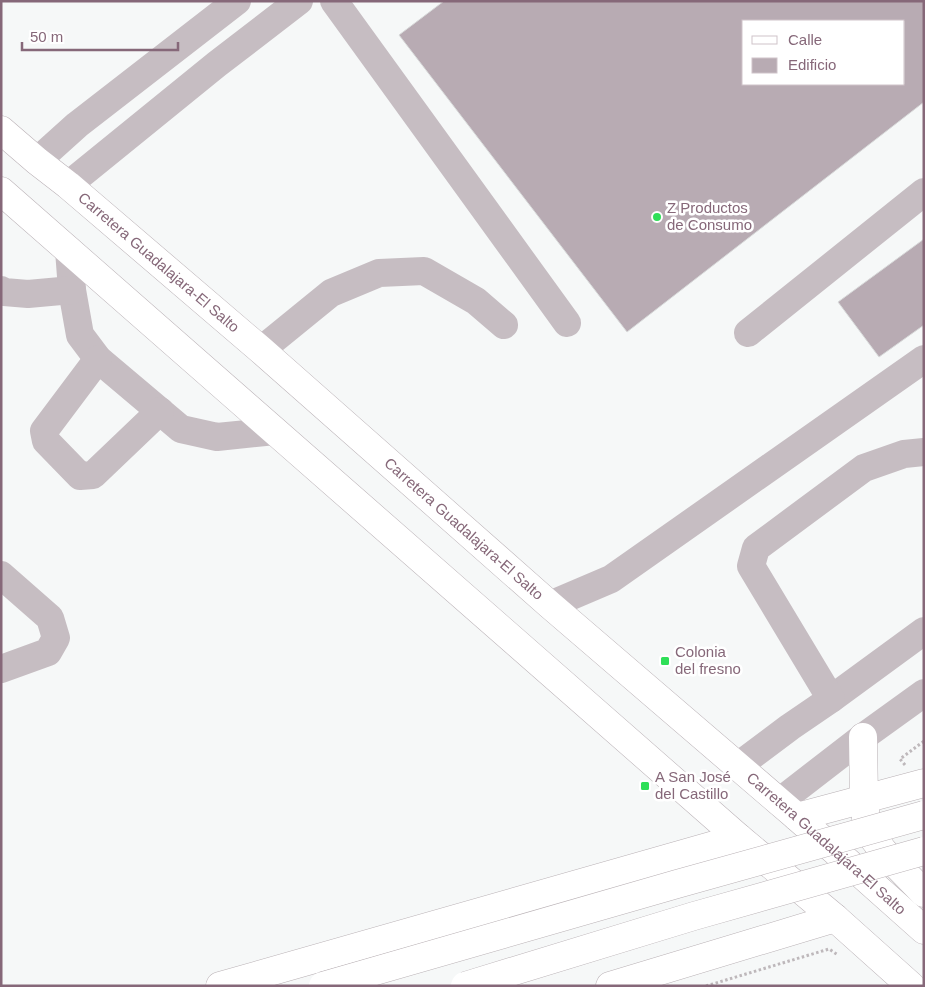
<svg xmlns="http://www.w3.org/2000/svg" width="925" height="987" viewBox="0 0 925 987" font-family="Arial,sans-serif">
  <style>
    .building { fill: #b8abb3; stroke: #d8dada; fill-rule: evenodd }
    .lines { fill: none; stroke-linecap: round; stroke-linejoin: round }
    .major-casing { stroke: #bab1b6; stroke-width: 29 }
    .highway-casing { stroke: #b9b1b5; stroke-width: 29 }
    .path { stroke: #beb8bb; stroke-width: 3; stroke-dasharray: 2.5 2.5; stroke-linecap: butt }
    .minor { stroke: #c6bdc2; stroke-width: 28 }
    .major { stroke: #fff; stroke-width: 28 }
    .highway { stroke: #fff; stroke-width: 28 }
    .highway-bridge-casing { stroke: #b9b1b5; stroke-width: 29; stroke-linecap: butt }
    .highway-bridge { stroke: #fff; stroke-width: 28 }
    .poi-dot { fill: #2fdf58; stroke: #fff; stroke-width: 2 }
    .labels { text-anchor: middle; stroke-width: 5; stroke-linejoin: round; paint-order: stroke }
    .poi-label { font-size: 15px; fill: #866879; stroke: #fff; text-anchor: start }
    .street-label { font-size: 15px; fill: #866879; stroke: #fff }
  </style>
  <rect width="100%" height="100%" fill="#f6f8f8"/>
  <g class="building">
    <path d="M 444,1 L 924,1 L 924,102 L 627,332 L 399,35 ZM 744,21 L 904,21 L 904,84 L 744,84 Z"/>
    <polygon points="924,239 924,325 879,357 838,302"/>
  </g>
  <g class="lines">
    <defs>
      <g id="major">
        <path id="s1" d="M 1,130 L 37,161 L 68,185 L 261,350 L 550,605 L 797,817 L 924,930"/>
        <polyline points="1,191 739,838 835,918 911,986"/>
      </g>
      <g id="highway">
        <polyline points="863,737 864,800 866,818 871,835 883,851 924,893"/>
        <polyline points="797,817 924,783"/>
        <polyline points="220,986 739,838"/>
        <polyline points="610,986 835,918"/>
      </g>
    </defs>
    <use href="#major" class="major-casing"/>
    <use href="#highway" class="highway-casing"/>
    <g class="path">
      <polyline points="905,765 900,759 924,741"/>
      <polyline points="706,986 829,949 838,955"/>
    </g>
    <g class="minor">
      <polyline points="334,1 567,323"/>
      <polyline points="37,161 77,125 237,1"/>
      <polyline points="68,185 217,64 299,1"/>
      <polyline points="69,250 72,290 80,335 98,359 181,429 217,437 275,431"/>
      <polyline points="1,290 4,292 28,294 72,290"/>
      <polyline points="748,333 924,192"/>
      <polyline points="261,350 331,293 379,273 424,271 476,301 504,325"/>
      <polyline points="98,359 44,431 46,441 80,476 93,475 160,411"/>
      <polyline points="1,575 50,618 56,638 48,652 1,669"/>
      <polyline points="550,605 611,579 924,359"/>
      <polyline points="831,699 924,631"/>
      <polyline points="738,766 790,727 831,699 751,566 756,548 864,468 904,454 924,452"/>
      <polyline points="779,802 863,737 924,693"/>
    </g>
    <use href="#major" class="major"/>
    <use href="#highway" class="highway"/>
    <defs>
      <g id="highway-bridge">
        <polyline points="323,986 677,884 924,815"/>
        <polyline points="465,986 694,916 924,851"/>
      </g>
    </defs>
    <use href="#highway-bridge" class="highway-bridge-casing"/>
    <use href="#highway-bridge" class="highway-bridge"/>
  </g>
  <g class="poi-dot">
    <circle cx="657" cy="217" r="5"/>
    <rect x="660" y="656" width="10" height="10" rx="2.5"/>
    <rect x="640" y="781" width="10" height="10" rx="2.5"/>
  </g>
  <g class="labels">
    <g class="poi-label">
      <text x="667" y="213">Z Productos<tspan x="667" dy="17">de Consumo</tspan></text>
      <text x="675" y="657">Colonia<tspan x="675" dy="17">del fresno</tspan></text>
      <text x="655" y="782">A San José<tspan x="655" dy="17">del Castillo</tspan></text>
    </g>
    <g class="street-label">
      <text dy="5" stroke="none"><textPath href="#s1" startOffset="206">Carretera Guadalajara-El Salto</textPath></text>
      <text dy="5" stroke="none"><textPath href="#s1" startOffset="611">Carretera Guadalajara-El Salto</textPath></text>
      <text dy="5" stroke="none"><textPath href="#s1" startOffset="1091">Carretera Guadalajara-El Salto</textPath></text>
    </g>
  </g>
  <rect width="925" height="987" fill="none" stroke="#866879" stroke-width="5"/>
  <rect x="742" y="20" width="162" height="65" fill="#ffffff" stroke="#cfc3c9"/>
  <rect x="752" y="36" width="25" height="8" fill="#ffffff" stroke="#cfc3c9"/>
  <text x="788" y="45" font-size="15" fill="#866879">Calle</text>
  <rect x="752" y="58" width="25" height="15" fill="#b8abb3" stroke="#cfc3c9"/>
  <text x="788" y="70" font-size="15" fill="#866879">Edificio</text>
  <path d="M22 42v8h156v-8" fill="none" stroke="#866879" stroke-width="2.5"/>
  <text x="30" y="42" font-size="15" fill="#866879" stroke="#ffffff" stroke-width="4" paint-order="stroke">50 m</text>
</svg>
